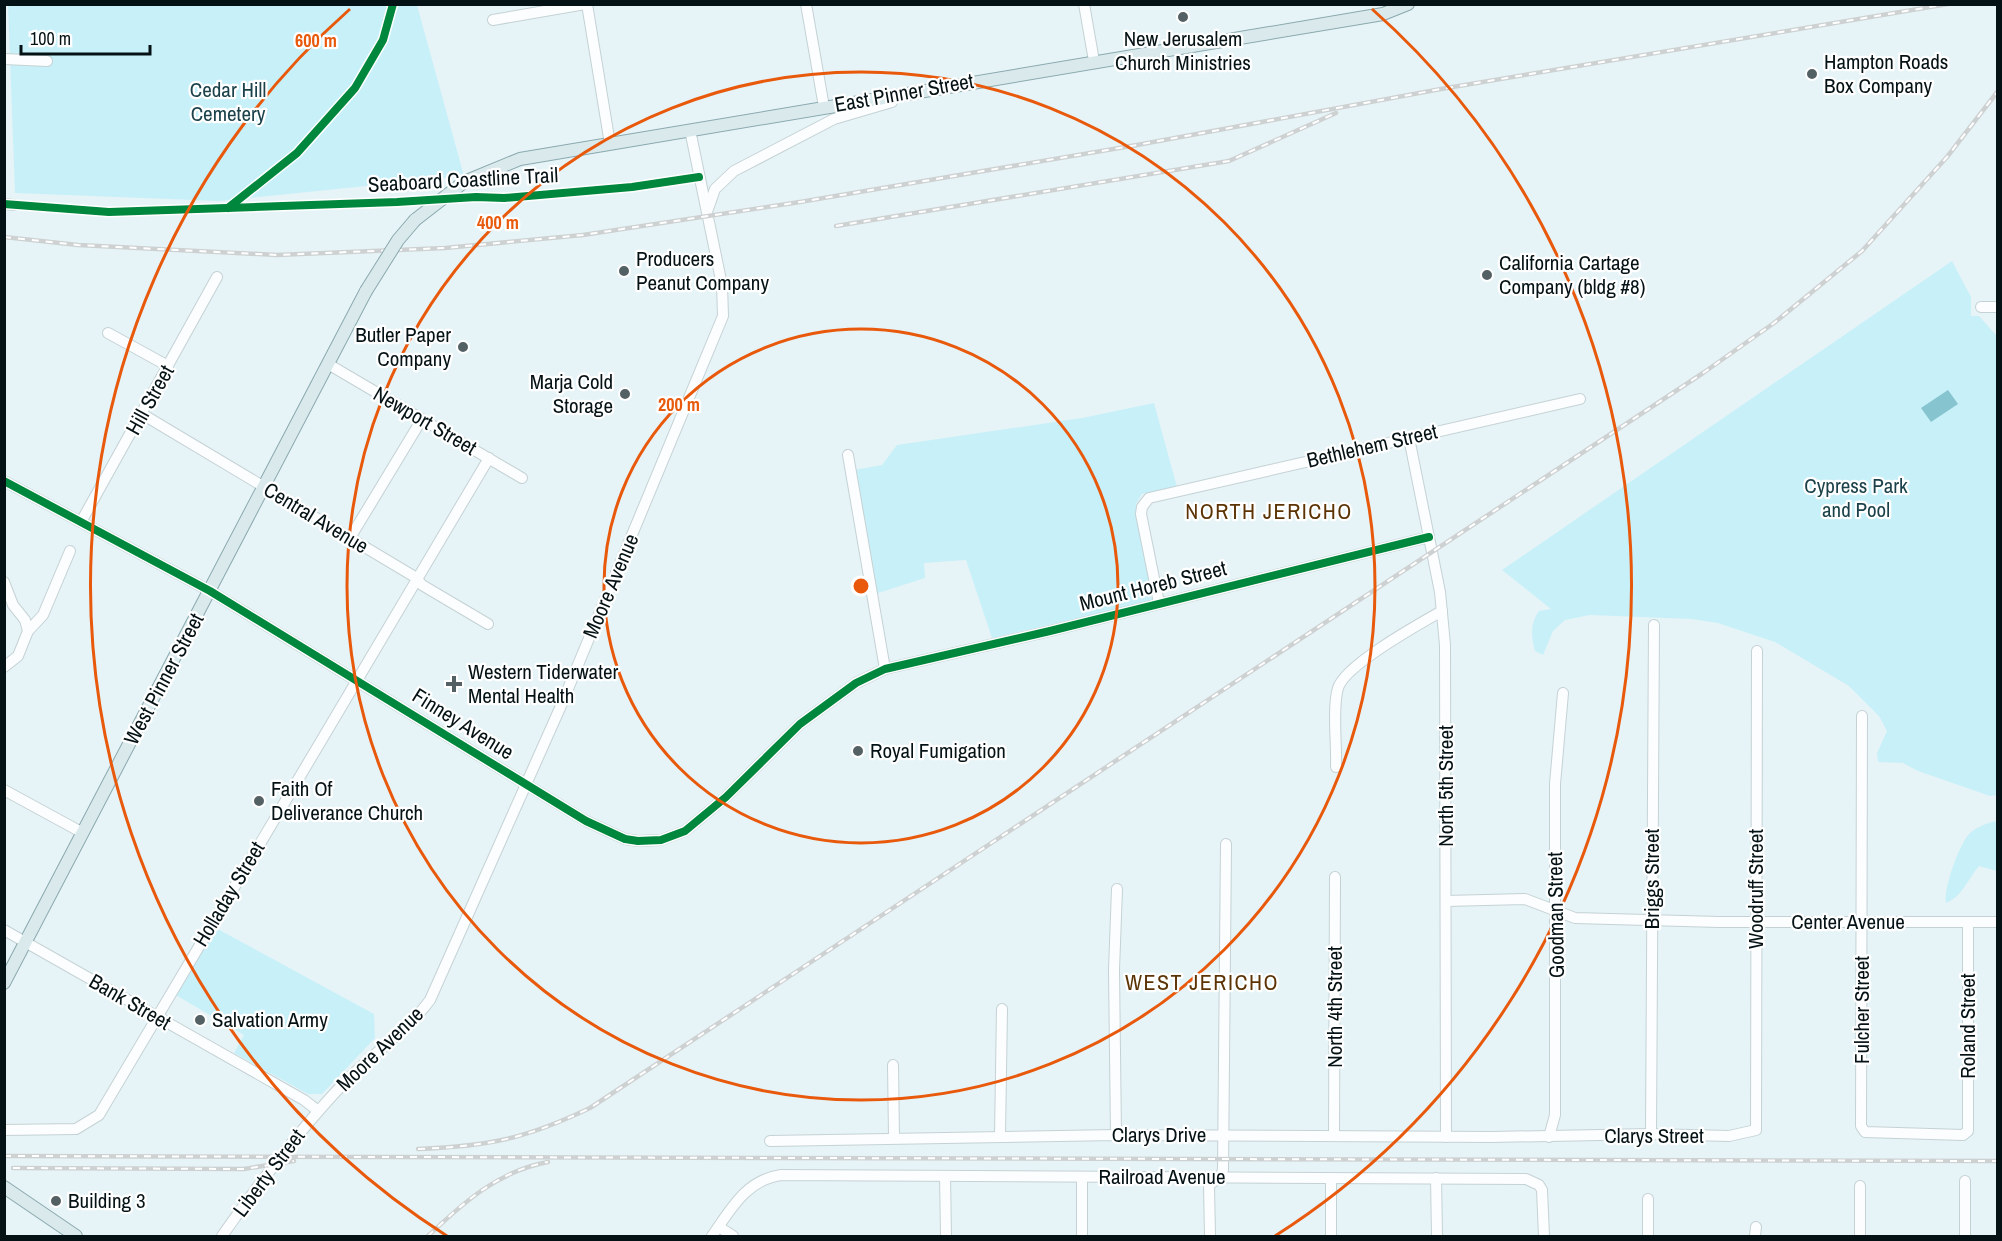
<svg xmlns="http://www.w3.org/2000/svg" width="2002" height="1241" viewBox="0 0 2002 1241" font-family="'Archivo Narrow',sans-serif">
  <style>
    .green { fill: #c8f0f8 }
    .water { fill: #86c4d0 }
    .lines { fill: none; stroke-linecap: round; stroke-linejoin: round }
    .minor-casing { stroke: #c5d2d5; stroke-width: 12 }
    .major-casing { stroke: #8aa9ae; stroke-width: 14 }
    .minor { stroke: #fbfdfe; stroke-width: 10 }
    .major { stroke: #daeaec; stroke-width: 12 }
    .rail-casing { stroke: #ced1d2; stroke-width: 4.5 }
    .rail { stroke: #fff; stroke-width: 2; stroke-dasharray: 7; stroke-linecap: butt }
    .major-bridge-casing { stroke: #8aa9ae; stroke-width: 14; stroke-linecap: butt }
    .major-bridge { stroke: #daeaec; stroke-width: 12 }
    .cycleway-casing { stroke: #fff; stroke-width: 11 }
    .cycleway { stroke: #00873e; stroke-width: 8 }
    .ring { fill: none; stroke: #e8590c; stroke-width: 3 }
    .poi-dot { fill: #546164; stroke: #fff; stroke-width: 2 }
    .labels { text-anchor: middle; stroke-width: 4.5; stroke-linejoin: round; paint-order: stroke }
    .poi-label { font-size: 21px; fill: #051215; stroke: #fff; text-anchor: start }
    .park-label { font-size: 21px; fill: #1b424a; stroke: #fff }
    .street-label { font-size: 21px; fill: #051215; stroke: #fff }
    .neighbourhood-label { font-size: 22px; letter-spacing: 1.5px; fill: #5b3305; stroke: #fff }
    .centre { fill: #e8590c; stroke: #fff; stroke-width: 3 }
    .ring-label { font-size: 18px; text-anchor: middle; font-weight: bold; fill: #e8590c; stroke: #fff; stroke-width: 4.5; stroke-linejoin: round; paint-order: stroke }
  </style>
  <rect width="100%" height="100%" fill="#e7f4f7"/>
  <g class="green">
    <polygon points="8,5 417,5 464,176 219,201 15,193"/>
    <path d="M 1952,261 L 1971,297 L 1971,316 L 1979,316 L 1997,336 L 1997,795 L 1990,796 L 1918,771 L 1903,763 L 1878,762 L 1877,753 L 1887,731 L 1879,716 L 1849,686 L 1775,642 L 1718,623 L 1692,619 L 1590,615 L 1565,620 L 1553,631 L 1543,655 L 1535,651 C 1531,637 1530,623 1539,611 L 1551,609 L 1502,570 Z"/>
    <polygon points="1154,403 1177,487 1142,494 1136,504 1152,601 992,638 966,560 924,563 925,578 875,594 854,470 882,465 897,445 1082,418"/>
    <path d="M 1997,821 L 1997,871 L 1979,866 C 1968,879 1962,897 1946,903 C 1943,889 1960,841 1971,832 C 1978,827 1989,822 1997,821 Z"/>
    <polygon points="214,927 374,1014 375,1038 322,1094 308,1094 234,1053 244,1035 174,994"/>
  </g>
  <polygon class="water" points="1948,390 1958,404 1931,422 1921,408"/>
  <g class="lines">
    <defs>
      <g id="minor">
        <polyline points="587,4 610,144"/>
        <polyline points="806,4 824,107"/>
        <polyline points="1084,4 1094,61"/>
        <polyline points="493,20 585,4"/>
        <polyline points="4,59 47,61"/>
        <polyline points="4,204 14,205"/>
        <polyline points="708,209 715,189 734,171 834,119 892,102"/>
        <polyline points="1981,307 1998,307"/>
        <polyline points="108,333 168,366"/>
        <polyline points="328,364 522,478"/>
        <polyline points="142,414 415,577 422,585 488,624"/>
        <polyline points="1409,438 1440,592 1445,645 1446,1137"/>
        <polyline points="848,455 885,669"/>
        <polyline points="4,481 210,591 586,821 625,839 638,841 661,840 685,831 726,797 800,724 856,683 885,669 1050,631 1429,537"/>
        <polyline points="81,522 217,277"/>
        <polyline points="350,538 422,419"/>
        <polyline points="4,582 13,605 25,620 28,631 18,656 4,667"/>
        <polyline points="1159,603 1141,514 1142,507 1149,498 1580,399"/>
        <polyline points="28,631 43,615 70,551"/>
        <polyline points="1862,716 1861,1126 1865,1132 1963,1135 1968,1131 1968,922"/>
        <path d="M 1336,767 C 1337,745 1332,708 1338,688 C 1345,665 1419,624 1442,611"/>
        <polyline points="4,790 83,833"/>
        <polyline points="1446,901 1525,899 1575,918 1719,922 1998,922"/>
        <polyline points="4,930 304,1100 317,1110"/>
        <polyline points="893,1065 894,1137"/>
        <polyline points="4,1130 76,1129 99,1115 489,458"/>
        <polyline points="1651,1134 1654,625"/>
        <polyline points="1000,1135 1002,1009"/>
        <polyline points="1116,1135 1114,970 1117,889"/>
        <polyline points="1334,1136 1335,877"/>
        <polyline points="1549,1137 1555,1115 1555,784 1563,693"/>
        <polyline points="770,1141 1116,1135 1492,1137 1651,1134 1729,1136 1756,1130 1757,651"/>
        <polyline points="945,1176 946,1236"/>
        <polyline points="1082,1177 1082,1236"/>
        <polyline points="1331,1178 1331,1236"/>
        <polyline points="1436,1178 1437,1236"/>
        <polyline points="1648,1199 1648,1236"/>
        <polyline points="719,1227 733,1236"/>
        <path d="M 222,1236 C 260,1182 299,1130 345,1082 C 372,1054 407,1031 430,1000 L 560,708 L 723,316 L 722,285 L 690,130"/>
        <path d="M 712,1236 C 731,1209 746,1180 781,1175 L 1526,1179 L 1539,1185 L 1542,1190 L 1544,1236"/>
        <polyline points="1210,1236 1209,1185 1220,1177 1223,1170 1226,844"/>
        <polyline points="1755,1236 1756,1227"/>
        <polyline points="1860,1236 1860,1186"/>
        <polyline points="1965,1236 1965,1181"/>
      </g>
      <g id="major">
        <polyline points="415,220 464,182 520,159 1383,14 1408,4"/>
        <polyline points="4,983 366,291"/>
        <polyline points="4,1187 76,1236"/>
      </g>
    </defs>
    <use href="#minor" class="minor-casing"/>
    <use href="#major" class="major-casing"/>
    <use href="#minor" class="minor"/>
    <use href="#major" class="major"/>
    <defs>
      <g id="rail">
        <polyline points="836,226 1229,161 1336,113"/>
        <polyline points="4,237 78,245 277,255 445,248 583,235 800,202 1137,145 1441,89 1948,4"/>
        <path d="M 418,1149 C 490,1146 525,1139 590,1108 L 1703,373 L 1774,323 L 1862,251 L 1947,157 L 1998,91"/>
        <polyline points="4,1156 1998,1161"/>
        <polyline points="13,1168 244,1169 294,1161"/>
        <path d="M 428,1236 C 463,1203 498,1171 548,1162"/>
      </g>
    </defs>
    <use href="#rail" class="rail-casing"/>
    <use href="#rail" class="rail"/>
    <defs>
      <polyline id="major-bridge" points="366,291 398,240 415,220"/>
    </defs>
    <use href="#major-bridge" class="major-bridge-casing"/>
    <use href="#major-bridge" class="major-bridge"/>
    <defs>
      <g id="cycleway">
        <polyline points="4,204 109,212 397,202 476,197 504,198 632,187 699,177"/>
        <polyline points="228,208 297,153 355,88 383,40 393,4"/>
        <polyline points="4,481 210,591 586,821 625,839 638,841 661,840 685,831 726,797 800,724 856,683 885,669 1050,631 1429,537"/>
      </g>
    </defs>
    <use href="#cycleway" class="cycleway-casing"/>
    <use href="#cycleway" class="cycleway"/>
  </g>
  <g class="ring">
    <circle cx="861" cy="586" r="257"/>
    <circle cx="861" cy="586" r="514"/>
    <path d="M447 1236A771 771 0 0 1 350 9M1372 9A771 771 0 0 1 1275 1236"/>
  </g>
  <g class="poi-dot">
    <circle cx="1183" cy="17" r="6"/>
    <circle cx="1812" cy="74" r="6"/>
    <circle cx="624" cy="271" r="6"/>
    <circle cx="1487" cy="275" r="6"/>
    <circle cx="463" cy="347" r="6"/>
    <circle cx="625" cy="394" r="6"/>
    <path d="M451 675h6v6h6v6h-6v6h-6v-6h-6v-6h6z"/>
    <circle cx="858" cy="751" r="6"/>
    <circle cx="259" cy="801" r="6"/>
    <circle cx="200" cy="1020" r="6"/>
    <circle cx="56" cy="1201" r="6"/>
  </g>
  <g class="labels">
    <g class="poi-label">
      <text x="1183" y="46" text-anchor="middle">New Jerusalem<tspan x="1183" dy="24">Church Ministries</tspan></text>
      <text x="1824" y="69">Hampton Roads<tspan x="1824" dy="24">Box Company</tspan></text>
      <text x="636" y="266">Producers<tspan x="636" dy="24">Peanut Company</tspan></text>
      <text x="1499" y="270">California Cartage<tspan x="1499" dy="24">Company (bldg #8)</tspan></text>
      <text x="451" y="342" text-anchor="end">Butler Paper<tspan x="451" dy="24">Company</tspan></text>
      <text x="613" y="389" text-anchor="end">Marja Cold<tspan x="613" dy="24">Storage</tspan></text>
      <text x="468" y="679">Western Tiderwater<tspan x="468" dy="24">Mental Health</tspan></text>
      <text x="870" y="758">Royal Fumigation</text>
      <text x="271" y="796">Faith Of<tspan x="271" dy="24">Deliverance Church</tspan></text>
      <text x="212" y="1027">Salvation Army</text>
      <text x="68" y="1208">Building 3</text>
    </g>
    <g class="park-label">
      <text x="228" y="97">Cedar Hill<tspan x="228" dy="24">Cemetery</tspan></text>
      <text x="1856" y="493">Cypress Park<tspan x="1856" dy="24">and Pool</tspan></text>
    </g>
    <g class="street-label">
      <text transform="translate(904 93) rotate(-10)" y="7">East Pinner Street</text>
      <text transform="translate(463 180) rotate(-3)" y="7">Seaboard Coastline Trail</text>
      <text transform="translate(150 400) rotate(-61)" y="7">Hill Street</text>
      <text transform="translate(425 421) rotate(30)" y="7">Newport Street</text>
      <text transform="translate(1372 446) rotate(-13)" y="7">Bethlehem Street</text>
      <text transform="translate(316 518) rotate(31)" y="7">Central Avenue</text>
      <text transform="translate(611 586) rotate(-67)" y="7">Moore Avenue</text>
      <text transform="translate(1153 586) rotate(-14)" y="7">Mount Horeb Street</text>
      <text transform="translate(164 679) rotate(-62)" y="7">West Pinner Street</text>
      <text transform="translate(463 724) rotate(32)" y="7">Finney Avenue</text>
      <text transform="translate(1446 786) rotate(-90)" y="7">North 5th Street</text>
      <text transform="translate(1652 879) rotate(-90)" y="7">Briggs Street</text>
      <text transform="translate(1756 889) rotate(-90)" y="7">Woodruff Street</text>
      <text transform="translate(229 894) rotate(-59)" y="7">Holladay Street</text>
      <text transform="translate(1556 915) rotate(-91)" y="7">Goodman Street</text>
      <text x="1848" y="929">Center Avenue</text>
      <text transform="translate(130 1002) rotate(30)" y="7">Bank Street</text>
      <text transform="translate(1335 1007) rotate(-90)" y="7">North 4th Street</text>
      <text transform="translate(1862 1010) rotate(-90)" y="7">Fulcher Street</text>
      <text transform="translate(1968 1026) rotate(-90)" y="7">Roland Street</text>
      <text transform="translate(380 1049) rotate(-44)" y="7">Moore Avenue</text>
      <text x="1159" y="1142">Clarys Drive</text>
      <text x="1654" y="1143">Clarys Street</text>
      <text transform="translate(269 1173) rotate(-53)" y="7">Liberty Street</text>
      <text x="1162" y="1184">Railroad Avenue</text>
    </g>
    <g class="neighbourhood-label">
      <text x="1269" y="519">NORTH JERICHO</text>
      <text x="1202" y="990">WEST JERICHO</text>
    </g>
  </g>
  <circle cx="861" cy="586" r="9" class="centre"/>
  <g class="ring-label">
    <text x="316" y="47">600 m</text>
    <text x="498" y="229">400 m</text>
    <text x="679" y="411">200 m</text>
  </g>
  <rect width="2002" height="1241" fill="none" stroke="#051215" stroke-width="12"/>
  <path d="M21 45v9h129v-9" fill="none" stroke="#051215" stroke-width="3"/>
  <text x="30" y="45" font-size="18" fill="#051215" stroke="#ffffff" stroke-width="4.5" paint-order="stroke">100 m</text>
</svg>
